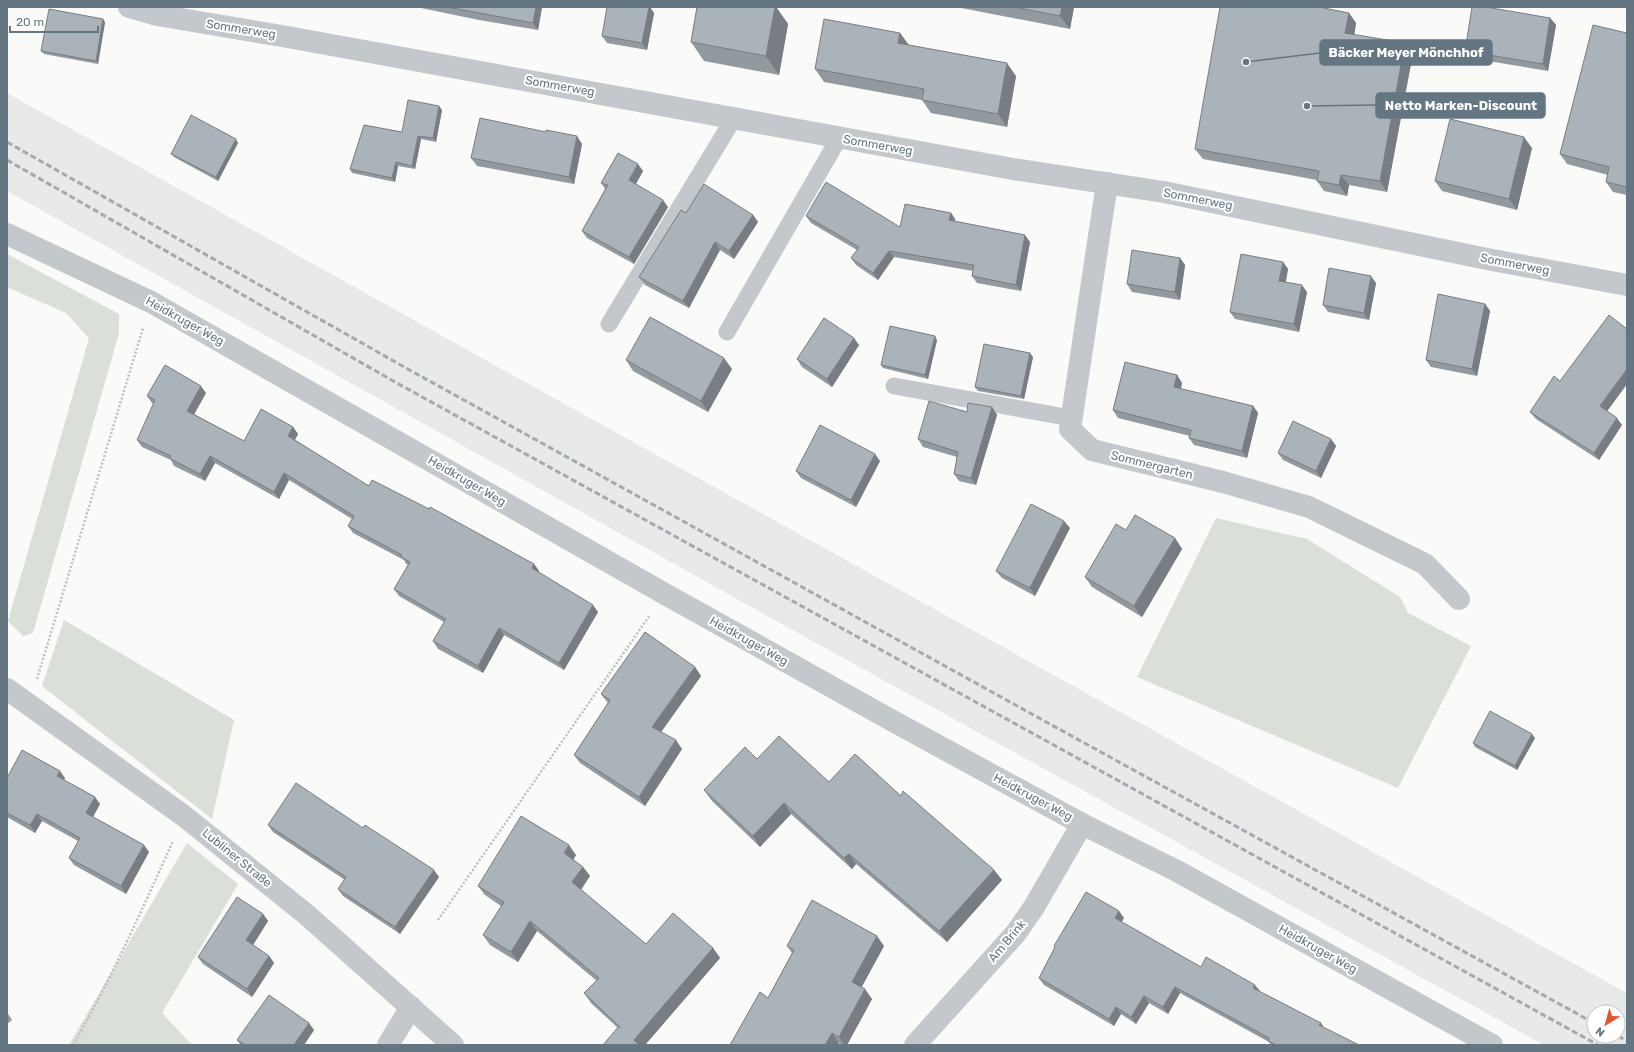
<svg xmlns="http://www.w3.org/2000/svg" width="1634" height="1052" viewBox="0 0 1634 1052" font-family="Rubik,sans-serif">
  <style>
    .built { fill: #e8e9e9; fill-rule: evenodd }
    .green { fill: #dadfd7 }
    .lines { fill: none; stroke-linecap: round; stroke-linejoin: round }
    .path { stroke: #bbbfc2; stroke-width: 2.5; stroke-dasharray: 2 2; stroke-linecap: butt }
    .service { stroke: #c3c8cc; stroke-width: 17 }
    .minor { stroke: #c3c8cc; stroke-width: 22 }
    .rail { stroke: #a2aab0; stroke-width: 3; stroke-dasharray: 6 3; stroke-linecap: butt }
    .wall { fill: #929a9f }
    .shaded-wall { fill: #777d82 }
    .building { fill: #aab3b9; stroke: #777d82 }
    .labels { text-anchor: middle; stroke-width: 4; stroke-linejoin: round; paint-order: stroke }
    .street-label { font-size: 12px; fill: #657683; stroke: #fff }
    .leader { fill: none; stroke: #657683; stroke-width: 1.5 }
    .callout-dot { fill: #657683; stroke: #fff; stroke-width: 1.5 }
    .callout { fill: #657683; stroke: #657683; stroke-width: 1.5 }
    .callout-label { font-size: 13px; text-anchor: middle; font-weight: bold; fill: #fff }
  </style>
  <rect width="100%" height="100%" fill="#fafaf8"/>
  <path class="built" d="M 7,93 L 507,372 L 1627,993 L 1627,1045 L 1544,1045 L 780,623 L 7,191 ZM 1594,1012 L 1618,1012 L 1618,1036 L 1594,1036 Z"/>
  <g class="green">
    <polygon points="7,254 119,314 119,333 33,633 23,636 8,621 89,338 66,313 9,288 7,289"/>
    <polygon points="1216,518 1307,539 1400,597 1408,613 1471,646 1398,788 1137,677"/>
    <polygon points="64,620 234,720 212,819 42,686"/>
    <polygon points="187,843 238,884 162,1013 192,1045 69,1045"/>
  </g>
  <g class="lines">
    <g class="path">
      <polyline points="37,679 143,328"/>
      <polyline points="438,920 650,615"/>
      <path d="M 73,1045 C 111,979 142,910 173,841"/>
    </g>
    <g class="service">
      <polyline points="609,324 734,118"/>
      <polyline points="727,332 839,138"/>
      <polyline points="894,386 1071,418"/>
    </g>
    <g class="minor">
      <polyline points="129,7 157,15 282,36 1013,169 1164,192 1487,259 1627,285"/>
      <polyline points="1107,183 1070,429 1092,450 1223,482 1309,507 1425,564 1459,599"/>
      <polyline points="7,234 151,302 665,594 891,720 1082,824 1177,871 1492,1045"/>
      <polyline points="7,689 184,816 307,915 453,1045"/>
      <polyline points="388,1045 411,1007"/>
      <polyline points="915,1045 1016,933 1034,907 1082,824"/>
    </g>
    <g class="rail">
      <polyline points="7,142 406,368 1048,723 1594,1023"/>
      <polyline points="7,160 395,382 1598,1045"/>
      <polyline points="1618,1036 1627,1041"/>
    </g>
  </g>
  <g class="wall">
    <polygon points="416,7 542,7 538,30 479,20"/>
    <polygon points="607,7 650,7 654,13 647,50 607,43 602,36"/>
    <polygon points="697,7 776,7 788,24 779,75 704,61 691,42"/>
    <polygon points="956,7 1074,7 1070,29"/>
    <polygon points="1349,13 1356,23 1354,35 1413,53 1387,192 1349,185 1347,196 1324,191 1317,181 1317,180 1203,159 1195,149"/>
    <polygon points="1550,18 1556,25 1548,71 1470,58 1465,51"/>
    <polygon points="105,22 98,64 44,54 41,51"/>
    <polygon points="900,33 909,45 1016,76 1007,127 931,113 922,100 824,82 815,69"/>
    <polygon points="1627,33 1627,195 1613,192 1606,182 1608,175 1567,164 1560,154"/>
    <polygon points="442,110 436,142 421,139 415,169 398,166 395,182 352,173 350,169 402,132"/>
    <polygon points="238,143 218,181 174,157 171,154"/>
    <polygon points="582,144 574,184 477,166 471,158"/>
    <polygon points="1532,148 1517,210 1442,191 1435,181"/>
    <polygon points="643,171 636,184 668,207 634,264 587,238 582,231 605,189 601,183"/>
    <polygon points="686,213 753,215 758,222 734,259 720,250 689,308 645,285 639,277"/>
    <polygon points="951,213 955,219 955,221 1030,242 1021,291 977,283 972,276 973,271 894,257 878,280 856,265 851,258 857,250 811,223 806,216 900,227"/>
    <polygon points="1180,258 1185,265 1180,300 1132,292 1127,284"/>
    <polygon points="1283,262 1288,269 1286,282 1307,292 1299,332 1235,319 1230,312"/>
    <polygon points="1376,283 1369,320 1328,312 1323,305"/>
    <polygon points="1485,304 1490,311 1477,376 1431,367 1426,360"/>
    <polygon points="937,340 928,379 883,368 881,365"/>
    <polygon points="859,345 832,387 802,367 797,359"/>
    <polygon points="1033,357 1024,399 978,391 975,387"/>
    <polygon points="626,360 732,369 708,412 633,371"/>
    <polygon points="1177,375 1182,383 1181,389 1253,406 1258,413 1247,458 1194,445 1189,438 1190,436 1118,418 1113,410"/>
    <polygon points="1560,381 1627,384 1607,411 1622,425 1599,460 1536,419 1530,412"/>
    <polygon points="206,393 194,414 244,441 293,427 298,434 295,440 369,486 534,564 539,571 538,572 598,612 564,670 504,635 483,673 438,649 433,641 444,622 399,596 394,589 408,565 406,564 404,560 353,533 348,526 352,519 289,480 279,499 215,463 205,481 174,466 171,460 142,447 137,440 154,404 152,403 147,396"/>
    <polygon points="992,407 997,415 976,485 959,481 954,474 957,457 923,447 918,439 967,412"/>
    <polygon points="1331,439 1336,446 1321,478 1283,460 1278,453"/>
    <polygon points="880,461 856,507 801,478 796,471"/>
    <polygon points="1070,528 1035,596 1002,578 996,571"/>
    <polygon points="1126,530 1175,538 1182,549 1142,617 1092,587 1085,577"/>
    <polygon points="695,667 701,676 661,732 682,749 645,806 580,763 574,755 608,703 601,694"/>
    <polygon points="1535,738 1517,770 1475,747 1473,743"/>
    <polygon points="757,759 829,782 901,796 994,870 1002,880 947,942 856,864 852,869 791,814 760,847 712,801 704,790"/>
    <polygon points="7,778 65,778 64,780 100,804 93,817 149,852 126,894 74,865 69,858 78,841 42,821 35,833 7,817"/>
    <polygon points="268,825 439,877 400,934 343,896 338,889 345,880 273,832"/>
    <polygon points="576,855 573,860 583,867 590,876 581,890 646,944 713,948 720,958 645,1045 603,1045 618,1028 591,1003 584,993 597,981 537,931 518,962 490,945 483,935 501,906 485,895 478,886"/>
    <polygon points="263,914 268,921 253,945 269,956 274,963 252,997 203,964 198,957"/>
    <polygon points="1124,918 1121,922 1201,967 1260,991 1260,992 1321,1023 1324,1028 1359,1045 1271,1045 1269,1042 1180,993 1168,1014 1149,1003 1136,1024 1121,1014 1114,1026 1044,985 1039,978 1055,947 1054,946"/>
    <polygon points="787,946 884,946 861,987 872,999 847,1045 842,1045 839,1043 768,998 792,953"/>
    <polygon points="7,1012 12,1020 7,1024"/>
    <polygon points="314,1030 304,1045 241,1045 237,1040"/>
  </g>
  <g class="shaded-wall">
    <polygon points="536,7 542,7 538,30 533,23"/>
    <polygon points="649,7 650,7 654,13 647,50 642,43"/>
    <polygon points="775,7 776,7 788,24 779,75 766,56"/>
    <polygon points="1062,7 1074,7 1070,29 1060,16"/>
    <polygon points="1349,13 1356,23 1353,44 1345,33"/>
    <polygon points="1550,18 1556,25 1548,71 1543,64"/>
    <polygon points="103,19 105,22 98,64 96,61"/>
    <polygon points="900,33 909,46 898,43"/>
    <polygon points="1405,43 1413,53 1387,192 1380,181"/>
    <polygon points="1007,63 1016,76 1007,127 998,114"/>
    <polygon points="439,106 442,110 436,142 433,138"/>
    <polygon points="418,136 421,139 415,169 412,166"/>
    <polygon points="577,136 582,144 574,184 569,177"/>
    <polygon points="1524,137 1532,148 1517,210 1509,199"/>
    <polygon points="236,139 238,143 218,181 216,177"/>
    <polygon points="396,162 398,166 395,182 392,178"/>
    <polygon points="638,164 643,171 634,187 629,180"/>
    <polygon points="1341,175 1349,185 1347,196 1339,185"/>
    <polygon points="663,200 668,207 634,264 629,257"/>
    <polygon points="951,213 955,219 954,226 949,220"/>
    <polygon points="753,215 758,222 734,259 729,251"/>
    <polygon points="1025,235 1030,242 1021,291 1016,285"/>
    <polygon points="715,242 720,250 689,308 683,301"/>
    <polygon points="889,251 894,257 878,280 873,273"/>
    <polygon points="1180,258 1185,265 1180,300 1175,292"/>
    <polygon points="1283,262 1288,269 1284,288 1279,281"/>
    <polygon points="1371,276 1376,283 1369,320 1364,313"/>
    <polygon points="1302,285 1307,292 1299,332 1294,324"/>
    <polygon points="1485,304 1490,311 1477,376 1472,369"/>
    <polygon points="935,336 937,340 928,379 925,375"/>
    <polygon points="854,338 859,345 832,387 827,379"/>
    <polygon points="1030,353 1033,357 1024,399 1021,396"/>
    <polygon points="724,358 732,369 708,412 701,401"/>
    <polygon points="1627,369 1627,384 1605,414 1600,406"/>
    <polygon points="1177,375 1182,383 1179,395 1174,387"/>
    <polygon points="201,386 206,393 192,418 187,411"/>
    <polygon points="1253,406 1258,413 1247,458 1242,451"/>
    <polygon points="992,407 997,415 976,485 971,478"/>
    <polygon points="1617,418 1622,425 1599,460 1594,453"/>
    <polygon points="293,427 298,434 293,443 288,436"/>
    <polygon points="1331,439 1336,446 1321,478 1316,471"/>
    <polygon points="875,454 880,461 856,507 851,500"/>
    <polygon points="210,456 215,463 205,481 200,474"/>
    <polygon points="284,473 289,480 279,499 274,492"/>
    <polygon points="1064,521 1070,528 1035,596 1030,588"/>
    <polygon points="1175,538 1182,549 1142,617 1134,606"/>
    <polygon points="534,564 539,571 537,575 532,568"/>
    <polygon points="593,605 598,612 564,670 559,663"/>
    <polygon points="499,628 504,635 483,673 478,666"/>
    <polygon points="695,667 701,676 659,735 652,727"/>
    <polygon points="1532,734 1535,738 1517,770 1515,766"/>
    <polygon points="676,740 682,749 645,806 639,797"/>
    <polygon points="60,771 65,778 62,783 57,776"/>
    <polygon points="95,797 100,804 91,820 86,813"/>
    <polygon points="784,803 791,814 760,847 753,836"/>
    <polygon points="37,814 42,821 35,833 30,825"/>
    <polygon points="144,845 149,852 126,894 121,886"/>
    <polygon points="569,845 576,855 571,863 564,853"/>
    <polygon points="849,854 856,864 852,869 844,858"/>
    <polygon points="583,867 590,876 579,892 572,882"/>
    <polygon points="434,870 439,877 400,934 395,927"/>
    <polygon points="994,870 1002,880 947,942 939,931"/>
    <polygon points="1119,911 1124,918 1120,925 1115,918"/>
    <polygon points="263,914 268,921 251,948 246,940"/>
    <polygon points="530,921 537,931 518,962 511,952"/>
    <polygon points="877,936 884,946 859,992 852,982"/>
    <polygon points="713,948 720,958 645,1045 637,1045 634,1040"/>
    <polygon points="269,956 274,963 252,997 247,989"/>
    <polygon points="1255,985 1260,991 1258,995 1253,988"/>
    <polygon points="1175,987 1180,993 1168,1014 1163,1007"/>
    <polygon points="865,989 872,999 847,1045 844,1045 839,1037"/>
    <polygon points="1144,996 1149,1003 1136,1024 1131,1017"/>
    <polygon points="1116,1007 1121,1014 1114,1026 1109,1019"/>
    <polygon points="309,1023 314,1030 304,1045 294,1045"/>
    <polygon points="1321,1023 1325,1030 1319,1025"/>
    <polygon points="832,1033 839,1043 838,1045 825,1045"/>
  </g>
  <g class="building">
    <polygon points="447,7 536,7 533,23 474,12"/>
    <polygon points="607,7 649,7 642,43 602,36"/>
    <polygon points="697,7 775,7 766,56 691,42"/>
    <polygon points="1014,7 1062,7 1060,16"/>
    <polygon points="1220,7 1319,7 1349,13 1345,33 1405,43 1380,181 1341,175 1339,185 1317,181 1319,171 1195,149"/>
    <polygon points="1472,7 1486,7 1550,18 1543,64 1465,51"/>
    <polygon points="49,9 103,19 96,61 41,51"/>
    <polygon points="824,19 900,33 898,43 1007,63 998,114 922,100 924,89 815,69"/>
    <polygon points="1593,25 1627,33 1627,187 1606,182 1609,167 1560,154"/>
    <polygon points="408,100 439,106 433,138 418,136 412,166 396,162 392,178 350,169 364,125 402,132"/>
    <polygon points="191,115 236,139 216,177 171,154"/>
    <polygon points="480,118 546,132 546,130 577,136 569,177 471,158"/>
    <polygon points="1450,119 1524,137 1509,199 1435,181"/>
    <polygon points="618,153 638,164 629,180 663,200 629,257 582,231 608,185 601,183"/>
    <polygon points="826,182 900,227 905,204 951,213 949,220 1025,235 1016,285 972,276 974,265 889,251 873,273 851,258 859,247 806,216"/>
    <polygon points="704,184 753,215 729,251 715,242 683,301 639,277 681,210 686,213"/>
    <polygon points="1132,250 1180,258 1175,292 1127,284"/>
    <polygon points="1241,254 1283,262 1279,281 1302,285 1294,324 1230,312"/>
    <polygon points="1329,268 1371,276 1364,313 1323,305"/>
    <polygon points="1438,294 1485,304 1472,369 1426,360"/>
    <polygon points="1609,315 1627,329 1627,369 1600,406 1617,418 1594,453 1530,412 1554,376 1560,381"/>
    <polygon points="650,317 724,358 701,401 626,360"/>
    <polygon points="824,318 854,338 827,379 797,359"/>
    <polygon points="890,326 935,336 925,375 881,365"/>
    <polygon points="984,344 1030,353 1021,396 975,387"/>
    <polygon points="1125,362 1177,375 1174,387 1253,406 1242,451 1189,438 1191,430 1113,410"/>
    <polygon points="165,365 201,386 187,411 244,441 261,409 293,427 288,436 369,486 372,480 429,509 430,507 534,564 532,568 593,605 559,663 499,628 478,666 433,641 446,619 394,589 410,562 401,557 402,555 348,526 354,516 284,473 274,492 210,456 200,474 169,458 171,456 137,440 155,400 147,396"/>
    <polygon points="929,401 967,412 968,403 992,407 971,478 954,474 958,452 918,439"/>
    <polygon points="1293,421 1331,439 1316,471 1278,453"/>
    <polygon points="820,425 875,454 851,500 796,471"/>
    <polygon points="1031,504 1064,521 1030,588 996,571"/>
    <polygon points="1135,515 1175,538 1134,606 1085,577 1116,524 1126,530"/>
    <polygon points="645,632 695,667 652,727 676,740 639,797 574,755 610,700 601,694"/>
    <polygon points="1490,711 1532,734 1515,766 1473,743"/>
    <polygon points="779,736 829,782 855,754 901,796 903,791 994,870 939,931 849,854 844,858 784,803 753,836 704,790 745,747 757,759"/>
    <polygon points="22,750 60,771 57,776 95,797 86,813 144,845 121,886 69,858 80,838 37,814 30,825 7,813 7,778"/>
    <polygon points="296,783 363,828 365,825 434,870 395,927 338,889 346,877 268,825"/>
    <polygon points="521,816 569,845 564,853 583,867 572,882 646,944 673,913 713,948 634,1040 639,1045 603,1045 619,1026 621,1028 584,993 599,978 530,921 511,952 483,935 504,902 478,886"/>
    <polygon points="1086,892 1119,911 1115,918 1201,967 1206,957 1255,985 1253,988 1321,1023 1319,1025 1359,1045 1276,1045 1268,1041 1269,1038 1175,987 1163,1007 1144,996 1131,1017 1116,1007 1109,1019 1039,978 1055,947 1054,946"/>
    <polygon points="237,897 263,914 246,940 269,956 247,989 198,957"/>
    <polygon points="812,900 877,936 852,982 865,989 839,1037 832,1033 825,1045 730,1045 760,992 768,998 794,950 787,946"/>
    <polygon points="269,995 309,1023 294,1045 245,1045 237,1040"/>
  </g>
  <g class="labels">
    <g class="street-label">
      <text transform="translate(241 29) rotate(9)" y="4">Sommerweg</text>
      <text transform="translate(560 86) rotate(10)" y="4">Sommerweg</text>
      <text transform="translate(878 145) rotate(10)" y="4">Sommerweg</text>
      <text transform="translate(1198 199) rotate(11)" y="4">Sommerweg</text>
      <text transform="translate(1515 264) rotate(11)" y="4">Sommerweg</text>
      <text transform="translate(185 321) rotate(29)" y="4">Heidkruger Weg</text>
      <text transform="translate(1152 465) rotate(14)" y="4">Sommergarten</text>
      <text transform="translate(467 481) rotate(30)" y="4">Heidkruger Weg</text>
      <text transform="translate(749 641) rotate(29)" y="4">Heidkruger Weg</text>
      <text transform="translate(1033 797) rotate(28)" y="4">Heidkruger Weg</text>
      <text transform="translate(237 858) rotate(39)" y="4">Lubliner Straße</text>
      <text transform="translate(1007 941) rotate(-50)" y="4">Am Brink</text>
      <text transform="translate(1318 949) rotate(29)" y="4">Heidkruger Weg</text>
    </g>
  </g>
  <path class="leader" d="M1246 62L1320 53M1307 106L1376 105"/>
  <g class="callout-dot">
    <circle cx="1246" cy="62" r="4"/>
    <circle cx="1307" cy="106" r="4"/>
  </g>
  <g class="callout">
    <rect x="1320" y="40" width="172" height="25" rx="4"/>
    <rect x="1376" y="93" width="169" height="25" rx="4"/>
  </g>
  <g class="callout-label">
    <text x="1406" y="57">Bäcker Meyer Mönchhof</text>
    <text x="1461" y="110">Netto Marken-Discount</text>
  </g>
  <rect width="1634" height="1052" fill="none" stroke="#657683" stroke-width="16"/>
  <g transform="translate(1606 1024) rotate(217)"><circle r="19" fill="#ffffff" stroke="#c1c8cd"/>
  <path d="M0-3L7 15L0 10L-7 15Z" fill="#e4572e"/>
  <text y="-6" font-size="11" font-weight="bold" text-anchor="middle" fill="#657683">N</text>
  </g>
  <path d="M10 26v6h88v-6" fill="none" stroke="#657683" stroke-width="2"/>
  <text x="16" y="26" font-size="12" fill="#657683" stroke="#ffffff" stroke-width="3" paint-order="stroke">20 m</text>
</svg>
